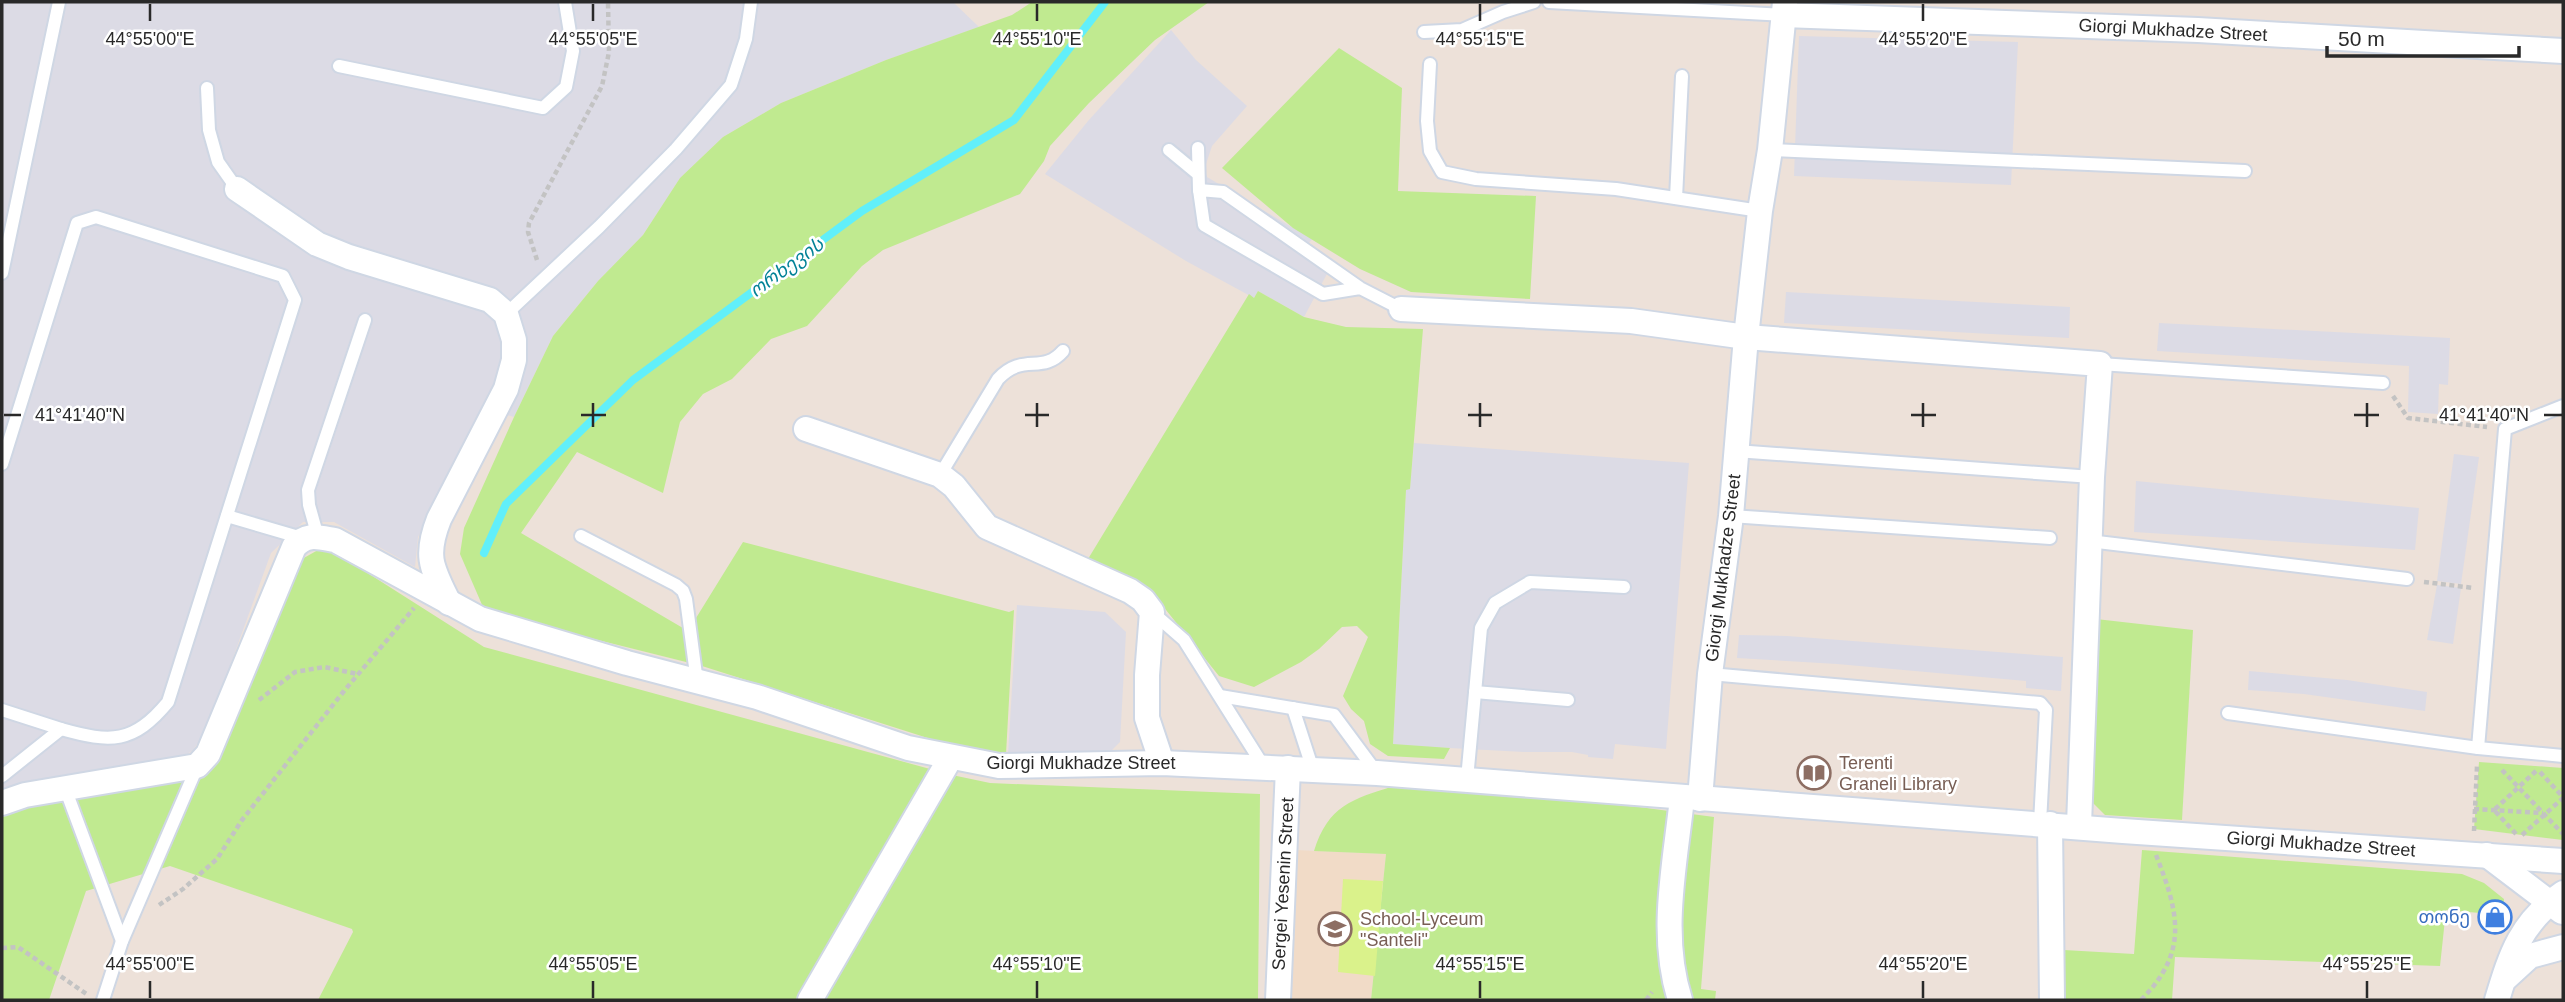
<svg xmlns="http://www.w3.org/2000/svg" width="2565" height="1002" viewBox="0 0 2565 1002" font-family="Arial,'Noto Sans Georgian',sans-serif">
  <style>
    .industrial { fill: #dcdbe5 }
    .education { fill: #f1dbc7 }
    .green { fill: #c0ea90 }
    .pitch { fill: #daf28b }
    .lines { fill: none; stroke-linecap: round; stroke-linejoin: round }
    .stream { stroke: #61effa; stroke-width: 8 }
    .service-casing { stroke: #cfd7e4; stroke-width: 16 }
    .minor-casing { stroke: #cfd7e4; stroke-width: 28 }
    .path { stroke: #c3c3c3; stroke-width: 4.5; stroke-dasharray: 5 3.5; stroke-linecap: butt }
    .service { stroke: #fff; stroke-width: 12 }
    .minor { stroke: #fff; stroke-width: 24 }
    .ticks { fill: none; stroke: #292929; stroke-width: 2.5 }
    .labels { text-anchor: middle; stroke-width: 5; stroke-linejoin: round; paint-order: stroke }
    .street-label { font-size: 18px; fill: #292929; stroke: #fff }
    .education-label { font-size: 18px; fill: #785e54; stroke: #fff; text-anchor: start }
    .shop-label { font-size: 18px; fill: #366cbe; stroke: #fff; text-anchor: end }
    .water-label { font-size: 19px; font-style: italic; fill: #028297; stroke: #fff }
    .ticks-label { font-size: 18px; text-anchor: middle; fill: #292929; stroke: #fff; stroke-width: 5; stroke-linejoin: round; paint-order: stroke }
  </style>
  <rect width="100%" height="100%" fill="#ede1d9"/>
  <g class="industrial">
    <polygon points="2,2 953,2 979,27 886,60 781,103 723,137 680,178 643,235 598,281 553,336 514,417 482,408 418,537 415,567 334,522 303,522 271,553 207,729 193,750 176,762 2,790"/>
    <polygon points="1171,30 1196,60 1247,106 1212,146 1204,170 1207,177 1312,239 1305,248 1328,272 1304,317 1258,291 1254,298 1186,261 1045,174 1088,121"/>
    <polygon points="1799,36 2018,42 2011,185 1794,176"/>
    <polygon points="1786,292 2070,307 2069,338 1784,323"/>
    <polygon points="2159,323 2450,338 2448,385 2439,384 2438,414 2408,412 2409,366 2157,351"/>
    <polygon points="1414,443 1689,463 1666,749 1615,744 1613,759 1588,757 1588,755 1572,752 1524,752 1393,745 1406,489 1410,489"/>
    <polygon points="2454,454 2479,457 2461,584 2437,581"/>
    <polygon points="2136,481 2419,508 2415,550 2134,532"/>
    <polygon points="2437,585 2461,588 2453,644 2427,640"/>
    <polygon points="1017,605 1105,612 1126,632 1120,742 1104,758 1008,755"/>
    <polygon points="1739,635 1787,636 2063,657 2061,691 2026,688 2026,681 1837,664 1737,658"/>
    <polygon points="2249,671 2347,680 2427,692 2425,711 2304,694 2248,690"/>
  </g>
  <polygon class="education" points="1295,850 1386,854 1371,1000 1290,1000"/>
  <g class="green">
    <polygon points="1032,2 1209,2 1155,40 1089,103 1050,146 1044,161 1020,194 883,250 862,266 807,326 771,339 732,379 703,394 680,422 663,493 577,452 521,533 688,631 743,542 1009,612 1014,610 1006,754 956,747 702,666 514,619 483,607 460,554 464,528 514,417 553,336 598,281 643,235 680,178 723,137 781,103 886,60 1012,15"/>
    <polygon points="1339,48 1402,88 1398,191 1536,196 1530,299 1411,292 1360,269 1293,228 1222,168"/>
    <polygon points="1258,291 1304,317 1346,327 1423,329 1410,489 1406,490 1393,744 1450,748 1444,759 1388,756 1370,744 1364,721 1351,709 1343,696 1368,637 1357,626 1342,627 1319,649 1301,662 1254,687 1219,676 1162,605 1137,583 1088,559 1249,294 1254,298"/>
    <polygon points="318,550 333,551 484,647 952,775 990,783 1260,794 1258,1000 318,1000 353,932 352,929 170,866 86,891 49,1000 2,1000 2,814 10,807 208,770 302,559"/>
    <polygon points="2096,619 2193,630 2182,820 2105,815 2090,800"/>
    <polygon points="2479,762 2563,768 2563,840 2474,829"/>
    <path d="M 1394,786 L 1639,807 L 1714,817 L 1701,989 L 1716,991 L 1715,1000 L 1371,1000 L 1386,854 L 1314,851 C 1328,806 1352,799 1394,786 Z"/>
    <polygon points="2142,850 2462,874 2484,883 2504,899 2503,915 2446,910 2440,966 2175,957 2172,1000 2065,1000 2064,950 2134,954"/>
  </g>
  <polygon class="pitch" points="1343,879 1383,881 1375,976 1338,972"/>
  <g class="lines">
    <polyline class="stream" points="484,553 506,504 633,380 862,211 1014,120 1105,2"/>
    <defs>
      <g id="service">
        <polyline points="1549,2 1783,15"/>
        <polyline points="1424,32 1462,30 1503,12 1534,2"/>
        <polyline points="1430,64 1427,121 1430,151 1442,172 1476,179 1616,189 1760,211"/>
        <polyline points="339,66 543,108 566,87 573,51 565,2"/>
        <polyline points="207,88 209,130 218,162 237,189"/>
        <polyline points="1198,148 1199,190"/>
        <polyline points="1169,150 1198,174"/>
        <polyline points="1770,150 2245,171"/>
        <polyline points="1676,198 1682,76"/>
        <polyline points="2,273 59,2"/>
        <polyline points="1360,288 1323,294 1204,225 1199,190 1223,192 1360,288 1401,309"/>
        <polyline points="506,314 599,227 676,149 731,85 746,39 751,2"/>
        <polyline points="2100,364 2383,383"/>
        <polyline points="1736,451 2092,477"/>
        <path d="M 2,464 L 77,223 L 96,217 L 283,276 L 295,300 L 168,702 C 133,744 111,743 61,729"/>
        <path d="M 940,475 L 998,379 C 1023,352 1042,375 1063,351"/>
        <polyline points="227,516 302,538"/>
        <polyline points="1731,516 2050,538"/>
        <polyline points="581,536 676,585 683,591 686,599 697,682"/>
        <polyline points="318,537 309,505 308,490 365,320"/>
        <polyline points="2089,541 2407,579"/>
        <polyline points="1152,612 1184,640 1264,767"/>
        <polyline points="1710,674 2040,703 2046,710 2040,823"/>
        <polyline points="1475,692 1568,700"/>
        <polyline points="1220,696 1334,715 1377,773"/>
        <polyline points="1293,708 1313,770"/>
        <polyline points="2,710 61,729 2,776"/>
        <polyline points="2228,713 2478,748 2563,756"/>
        <polyline points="2478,748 2505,429 2563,406"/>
        <polyline points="1467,779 1481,628 1495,603 1530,582 1624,587"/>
        <polyline points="65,788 122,941"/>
        <polyline points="103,1000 122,941 197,767"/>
      </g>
      <g id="minor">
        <polyline points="1783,15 2198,30 2563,51"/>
        <path d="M 237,189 L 317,244 L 349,257 L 490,300 L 506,314 L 514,340 L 514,360 L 506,389 L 439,519 C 424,557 432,568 449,603"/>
        <polyline points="1401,309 1631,321 1746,337 2100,364 2092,477 2079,825"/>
        <polyline points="806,429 940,475 954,486 987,527 1130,591 1143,600 1152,612 1147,675 1147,718 1162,763"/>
        <polyline points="1700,799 1710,674 1731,516 1746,337 1760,211 1770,150 1785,2"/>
        <path d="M 2,803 L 25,795 L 197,766 L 208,754 L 294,547 C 307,533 317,537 335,540 L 480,619 L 627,663 L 757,697 L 908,748 L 999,766 L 1162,763 L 1377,773 L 2123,831 L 2563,861"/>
        <polyline points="2050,824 2052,1000"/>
        <polyline points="2487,855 2562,912"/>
        <polyline points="2506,978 2530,956 2563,947"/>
        <polyline points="810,1000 951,757"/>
        <polyline points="1278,1000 1288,768"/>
        <path d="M 1680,1000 C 1659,934 1675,865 1682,798"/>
        <path d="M 2497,1000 C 2511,953 2521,922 2563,893"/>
      </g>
    </defs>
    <use href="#service" class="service-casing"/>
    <use href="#minor" class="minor-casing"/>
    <g class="path">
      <polyline points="537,260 528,232 529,223 602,86 609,52 608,2"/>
      <polyline points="2393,396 2408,418 2487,427"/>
      <polyline points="2424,582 2474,588"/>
      <polyline points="259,700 295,672 324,667 358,674"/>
      <polyline points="2502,770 2563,834"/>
      <polyline points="2540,772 2563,797"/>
      <polyline points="2474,809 2543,813"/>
      <polyline points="2474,831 2477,766"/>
      <polyline points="2516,834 2494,810 2536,771"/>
      <polyline points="2522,835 2563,798"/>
      <polyline points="159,905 183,889 217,859 242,820 344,691 414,608"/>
      <polyline points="2,948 18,947 88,995"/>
      <polyline points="1646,1000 1652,992"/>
      <path d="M 2141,1000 C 2189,952 2179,913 2156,855"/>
    </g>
    <use href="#service" class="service"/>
    <use href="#minor" class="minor"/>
  </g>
  <path class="ticks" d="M 150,4 L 150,21M 593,4 L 593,21M 1037,4 L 1037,21M 1480,4 L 1480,21M 1923,4 L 1923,21M 593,403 L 593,427M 1037,403 L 1037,427M 1480,403 L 1480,427M 1923,403 L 1923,427M 2367,403 L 2367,427M 4,415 L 21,415M 581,415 L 606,415M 1025,415 L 1049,415M 1468,415 L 1492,415M 1911,415 L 1936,415M 2354,415 L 2379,415M 2544,415 L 2562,415M 150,981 L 150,998M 593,981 L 593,998M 1037,981 L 1037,998M 1480,981 L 1480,998M 1923,981 L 1923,998M 2367,981 L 2367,998"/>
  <defs>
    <symbol id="library-ring" viewBox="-11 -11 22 22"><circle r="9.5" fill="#fff" stroke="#8d6e63" stroke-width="1.5"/><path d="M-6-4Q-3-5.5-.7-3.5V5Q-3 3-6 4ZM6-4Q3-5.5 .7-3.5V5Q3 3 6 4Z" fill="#8d6e63"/></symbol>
    <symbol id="shop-ring" viewBox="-11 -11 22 22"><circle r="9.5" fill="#fff" stroke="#3f7fe0" stroke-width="1.5"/><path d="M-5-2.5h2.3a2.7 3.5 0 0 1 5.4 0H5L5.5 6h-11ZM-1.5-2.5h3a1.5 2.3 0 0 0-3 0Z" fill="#3f7fe0"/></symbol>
    <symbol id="school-ring" viewBox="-11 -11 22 22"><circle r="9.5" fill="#fff" stroke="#8d6e63" stroke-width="1.5"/><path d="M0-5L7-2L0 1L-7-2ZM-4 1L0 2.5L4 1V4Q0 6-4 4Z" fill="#8d6e63"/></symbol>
  </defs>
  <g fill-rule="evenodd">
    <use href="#library-ring" x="1795" y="754" width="38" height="38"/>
    <use href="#shop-ring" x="2476" y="898" width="38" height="38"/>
    <use href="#school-ring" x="1316" y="910" width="38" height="38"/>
  </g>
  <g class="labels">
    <g class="street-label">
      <text transform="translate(2173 30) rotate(3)" y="6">Giorgi Mukhadze Street</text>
      <text transform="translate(1723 568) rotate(-83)" y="6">Giorgi Mukhadze Street</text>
      <text x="1081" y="769">Giorgi Mukhadze Street</text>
      <text transform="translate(2321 844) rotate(4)" y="6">Giorgi Mukhadze Street</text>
      <text transform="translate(1283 884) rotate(-87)" y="6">Sergei Yesenin Street</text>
    </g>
    <g class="education-label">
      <text x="1839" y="769">Terenti<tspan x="1839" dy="21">Graneli Library</tspan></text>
      <text x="1360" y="925">School-Lyceum<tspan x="1360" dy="21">"Santeli"</tspan></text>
    </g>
    <g class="shop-label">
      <text x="2470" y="923">თონე</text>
    </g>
    <g class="water-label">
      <text transform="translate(786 267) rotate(-36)" y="7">ორხევის</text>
    </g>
  </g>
  <g class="ticks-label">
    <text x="150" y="45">44°55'00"E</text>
    <text x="593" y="45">44°55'05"E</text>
    <text x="1037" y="45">44°55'10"E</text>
    <text x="1480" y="45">44°55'15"E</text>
    <text x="1923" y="45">44°55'20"E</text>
    <text x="80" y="421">41°41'40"N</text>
    <text x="2484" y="421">41°41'40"N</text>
    <text x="150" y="970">44°55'00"E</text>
    <text x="593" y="970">44°55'05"E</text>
    <text x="1037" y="970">44°55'10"E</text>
    <text x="1480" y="970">44°55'15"E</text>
    <text x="1923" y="970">44°55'20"E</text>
    <text x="2367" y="970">44°55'25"E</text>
  </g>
  <rect width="2565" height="1002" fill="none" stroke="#292929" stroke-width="7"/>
  <path d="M2327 46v10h192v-10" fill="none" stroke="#292929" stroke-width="3.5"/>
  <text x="2338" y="46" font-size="21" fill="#292929" stroke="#ffffff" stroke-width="5" paint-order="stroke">50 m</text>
</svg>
